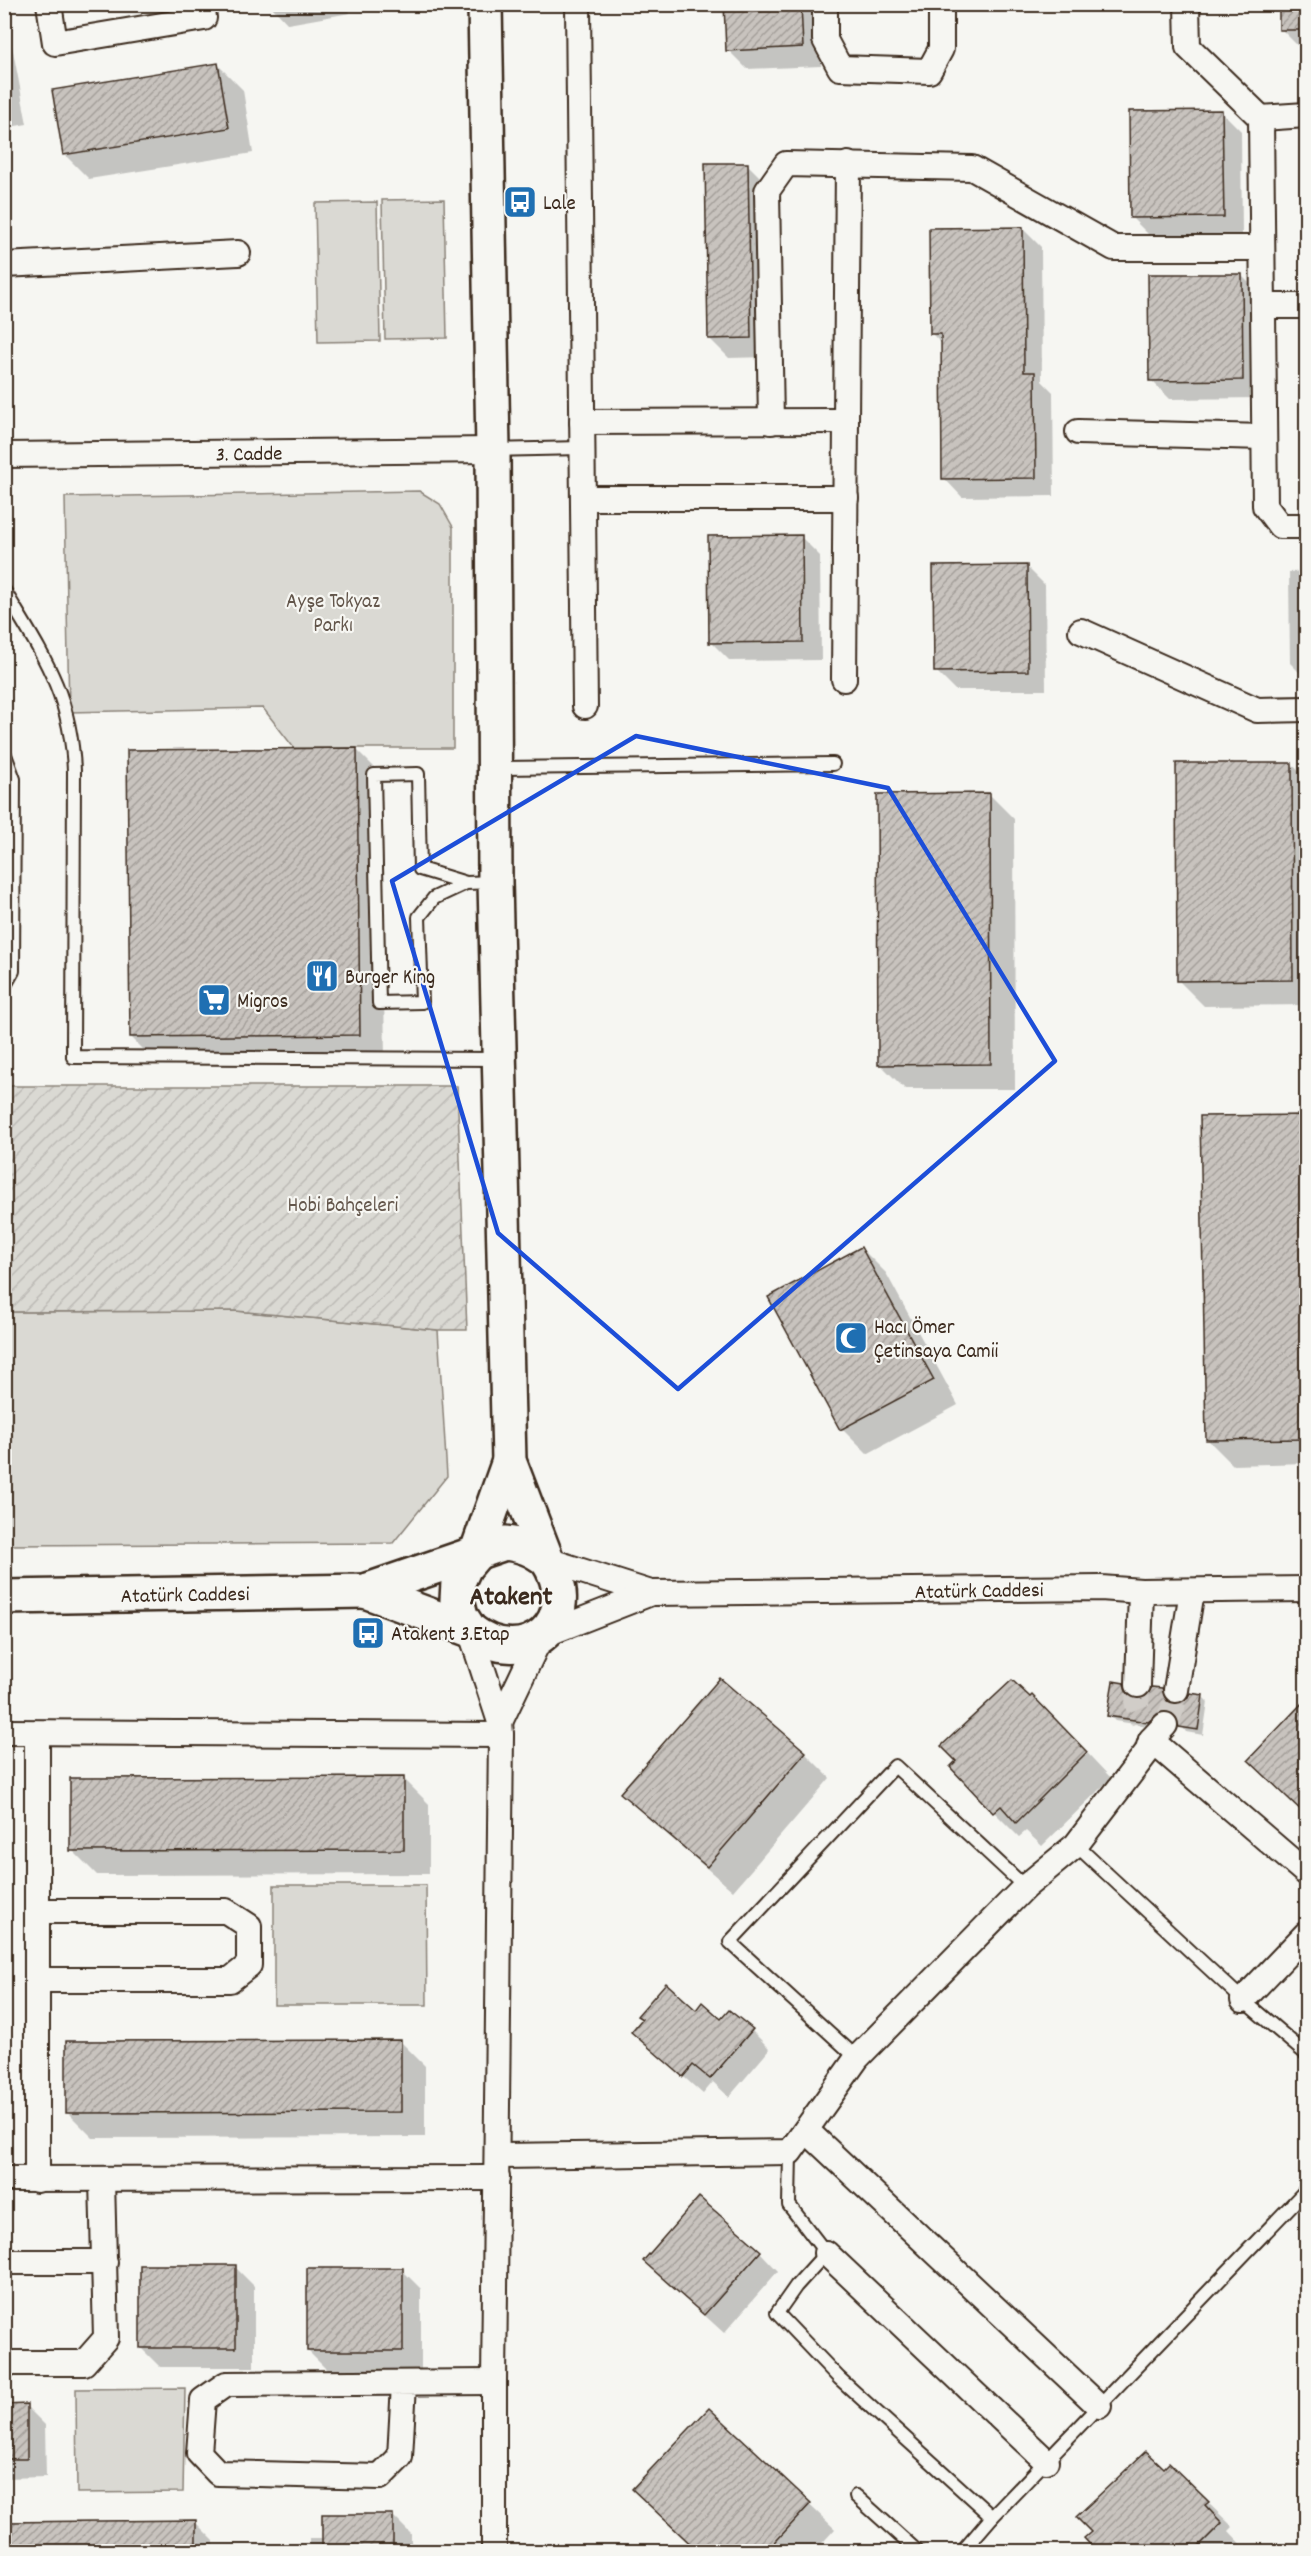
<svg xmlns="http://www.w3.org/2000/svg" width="1311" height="2556" viewBox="0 0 1311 2556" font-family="Dekko,sans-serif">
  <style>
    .green { fill: #dad9d3; stroke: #8a8278; stroke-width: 1.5 }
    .garden { fill: url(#garden-furrows); stroke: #8a8278; stroke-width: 1.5 }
    .shadow { fill: #0003 }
    .building { fill: url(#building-hatch); stroke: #3b2a1e; stroke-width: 1.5 }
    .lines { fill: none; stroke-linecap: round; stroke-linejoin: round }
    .street-tunnel { stroke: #d1cdc8; stroke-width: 24; stroke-dasharray: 24 12; stroke-linecap: butt }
    .lane-casing { stroke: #3b2a1e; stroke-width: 16 }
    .street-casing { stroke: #3b2a1e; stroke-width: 28 }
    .secondary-casing { stroke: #3b2a1e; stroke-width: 38 }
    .lane { stroke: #f6f6f2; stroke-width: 12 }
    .street { stroke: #f6f6f2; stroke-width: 24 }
    .secondary { stroke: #f6f6f2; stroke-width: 33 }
    .marked { fill: none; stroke: #1d4ed8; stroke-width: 4.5; stroke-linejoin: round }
    .labels { text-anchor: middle; stroke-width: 4.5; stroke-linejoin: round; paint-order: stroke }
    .poi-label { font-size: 21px; fill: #3b2a1e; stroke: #f6f6f2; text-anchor: start }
    .street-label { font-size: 21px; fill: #3b2a1e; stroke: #f6f6f2 }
    .park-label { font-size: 21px; fill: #63564b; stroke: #f6f6f2 }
    .district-label { font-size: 27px; font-weight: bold; fill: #3b2a1e; stroke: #f6f6f2 }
  </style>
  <defs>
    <pattern id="garden-furrows" width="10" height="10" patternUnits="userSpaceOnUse" patternTransform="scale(1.5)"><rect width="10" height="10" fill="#dad9d3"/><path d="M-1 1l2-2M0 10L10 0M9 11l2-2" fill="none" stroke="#bcbab5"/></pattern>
    <pattern id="building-hatch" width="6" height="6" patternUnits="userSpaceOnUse" patternTransform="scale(1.5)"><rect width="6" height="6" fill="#c8c3be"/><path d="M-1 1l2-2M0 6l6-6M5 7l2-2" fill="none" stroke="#a49f9a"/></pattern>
  </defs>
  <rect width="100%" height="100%" fill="#f6f6f2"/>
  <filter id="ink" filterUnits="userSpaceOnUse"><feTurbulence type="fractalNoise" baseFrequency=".0167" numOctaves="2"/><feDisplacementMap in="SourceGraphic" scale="12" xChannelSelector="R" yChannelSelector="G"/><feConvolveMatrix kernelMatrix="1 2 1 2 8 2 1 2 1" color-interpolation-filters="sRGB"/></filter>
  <g filter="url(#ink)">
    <g class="green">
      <polygon points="444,199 447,338 385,339 382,200"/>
      <polygon points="377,202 380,341 318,342 315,203"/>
      <polygon points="419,491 440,504 453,527 453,748 294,748 263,708 69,712 65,497"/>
      <polygon points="236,1311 438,1330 447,1476 393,1543 5,1545 4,1312"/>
      <polygon points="274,1885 426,1885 427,2005 274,2005"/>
      <polygon points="185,2388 183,2492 77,2493 76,2389"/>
    </g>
    <polygon class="garden" points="4,1086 457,1086 467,1330 438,1330 236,1311 5,1312"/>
    <g class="shadow">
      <polygon points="4,4 27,124 4,128"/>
      <polygon points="348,4 350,13 288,24 269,4"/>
      <polygon points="725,4 818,4 821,66 747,69 728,50"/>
      <polygon points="1281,4 1306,4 1306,48 1300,48 1281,29"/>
      <polygon points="218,65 243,90 253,153 89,179 64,154"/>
      <polygon points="1222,112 1241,131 1242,235 1150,236 1131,217"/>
      <polygon points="747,164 766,183 769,357 729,358 710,339"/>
      <polygon points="1022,228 1041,247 1042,381 1053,392 1054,496 962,497 944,478 942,344 932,334"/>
      <polygon points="1241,275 1260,294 1261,398 1170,399 1151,380"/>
      <polygon points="801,537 820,556 821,660 730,661 711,642"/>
      <polygon points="1026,566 1045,585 1046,690 955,690 936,671"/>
      <polygon points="1306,571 1306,679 1290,663 1289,572"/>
      <polygon points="356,749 381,774 385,1059 156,1062 131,1037"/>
      <polygon points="1292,764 1306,779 1306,1005 1204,1006 1179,981"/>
      <polygon points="989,794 1014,819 1015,1089 905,1089 880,1064"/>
      <polygon points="1306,1116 1306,1463 1233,1465 1208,1440 1202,1118"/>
      <polygon points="861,1248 886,1273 958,1405 867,1454 842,1429 770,1297"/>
      <polygon points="720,1680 805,1753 830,1778 733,1891 647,1817 622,1793"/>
      <polygon points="1123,1684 1129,1690 1131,1697 1137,1701 1161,1690 1167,1696 1171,1704 1174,1706 1202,1696 1208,1702 1203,1735 1186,1732 1175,1716 1167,1717 1155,1727 1115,1721 1109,1715"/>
      <polygon points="1306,1701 1306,1814 1250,1760"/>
      <polygon points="1057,1721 1111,1778 1042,1846 1026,1831 1019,1837 994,1812"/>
      <polygon points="404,1779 429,1804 429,1874 97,1875 72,1850"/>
      <polygon points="721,2021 752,2031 770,2049 729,2097 713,2082 703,2094 633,2032"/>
      <polygon points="400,2041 425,2066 425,2137 93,2138 68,2113"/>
      <polygon points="760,2252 778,2271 724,2333 645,2261"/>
      <polygon points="235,2267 254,2286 254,2367 160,2367 141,2348"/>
      <polygon points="402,2270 421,2289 421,2370 327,2370 308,2351"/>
      <polygon points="4,2406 26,2406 45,2425 46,2477 4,2478"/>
      <polygon points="709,2410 835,2529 814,2552 699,2552"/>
      <polygon points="1169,2465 1233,2527 1229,2531 1246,2549 1243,2552 1099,2552"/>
      <polygon points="392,2515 411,2534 411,2542 420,2552 309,2552 309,2538 324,2538"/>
      <polygon points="195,2522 214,2541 214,2552 4,2552"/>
    </g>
    <g class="building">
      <polygon points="724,4 801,4 803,47 726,51"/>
      <rect x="1279" y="4" width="27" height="26"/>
      <polygon points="218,63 229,128 63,155 52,90"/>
      <polygon points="1222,110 1224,217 1130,218 1129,111"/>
      <polygon points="705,163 748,163 751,338 708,339"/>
      <polygon points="1023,227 1024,372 1035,372 1036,478 942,479 941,334 930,334 929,228"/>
      <polygon points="1148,274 1242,274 1243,380 1149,381"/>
      <polygon points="802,535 803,642 709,643 708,536"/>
      <polygon points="1027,565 1028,671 934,672 933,566"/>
      <polygon points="357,748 360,1035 130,1037 127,750"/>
      <polygon points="1176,763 1292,763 1293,980 1177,981"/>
      <polygon points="990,793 991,1064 878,1065 877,794"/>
      <polygon points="1306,1115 1306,1439 1206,1440 1200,1116"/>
      <polygon points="861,1247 934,1380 840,1430 768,1297"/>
      <polygon points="720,1678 806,1752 707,1867 620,1793"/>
      <polygon points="1012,1680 1030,1697 1032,1695 1087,1752 1016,1823 1001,1806 993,1813 950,1767 956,1761 941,1746"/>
      <polygon points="1113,1681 1124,1683 1126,1692 1137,1699 1145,1697 1152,1687 1162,1688 1167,1701 1174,1704 1187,1699 1190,1693 1203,1695 1198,1730 1179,1727 1175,1715 1168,1711 1160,1712 1148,1722 1107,1716"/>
      <polygon points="1306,1699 1306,1815 1248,1760"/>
      <polygon points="404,1777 404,1850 70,1851 70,1778"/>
      <polygon points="666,1983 696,2010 702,2002 721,2019 729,2010 753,2029 710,2079 693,2065 683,2077 631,2032 642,2019 637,2016"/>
      <polygon points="401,2040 401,2112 66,2113 66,2041"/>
      <polygon points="699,2197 761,2251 704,2315 643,2261"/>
      <rect x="140" y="2265" width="96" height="83"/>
      <rect x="307" y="2268" width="96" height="83"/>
      <polygon points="27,2404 27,2459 4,2459 4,2405"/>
      <polygon points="709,2408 811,2503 766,2552 699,2552 632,2489"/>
      <polygon points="1146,2451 1164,2468 1169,2463 1209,2502 1205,2505 1222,2523 1193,2552 1097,2552 1084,2538 1091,2532 1076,2517"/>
      <rect x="322" y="2514" width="71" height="38"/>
      <polygon points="196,2520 196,2552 4,2552 4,2522"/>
    </g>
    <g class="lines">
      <g class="street-tunnel">
        <polyline points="1138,1685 1137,1705 1143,1721"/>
        <polyline points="1165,1725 1173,1708 1176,1690"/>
      </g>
      <defs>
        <g id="lane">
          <polyline points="494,450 582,448"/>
          <path d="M 4,590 C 42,654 71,693 74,771 L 73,1057 L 498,1059"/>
          <polyline points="4,752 14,779 13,971 4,987"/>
          <polyline points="495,768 833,764"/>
          <polyline points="466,883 434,898 419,917 422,1002 379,1003 374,775 418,774 420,869 466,883 494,882"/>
          <polyline points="1076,1845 1243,2000 1306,2054"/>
          <polyline points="857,2058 730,1942 895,1766 1025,1887"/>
          <polyline points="790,2152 789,2205 826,2253 796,2286 777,2313 839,2378 992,2517 1306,2190"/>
          <polyline points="856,2496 918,2552"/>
          <polyline points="962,2552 992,2517"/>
        </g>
        <g id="street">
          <polyline points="49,4 55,43 204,18 202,4"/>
          <polyline points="578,4 585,706"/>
          <polyline points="825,4 825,40 840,68 929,71 941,49 941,4"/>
          <polyline points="1187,4 1188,47 1261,118 1265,506 1280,526 1306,526"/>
          <polyline points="1261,118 1306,115"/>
          <polyline points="4,265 238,253"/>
          <polyline points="1263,306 1306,306"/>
          <polyline points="582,422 846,421"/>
          <polyline points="771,422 767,191 786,164 972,168 1114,248 1262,248"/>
          <polyline points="1078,432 1264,437"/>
          <polyline points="4,455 493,450"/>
          <polyline points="583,498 846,498"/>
          <polyline points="1081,631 1257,710 1306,709"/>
          <polyline points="844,679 848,164"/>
          <polyline points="547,1560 651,1593 1101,1588 1141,1591 1306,1589"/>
          <polyline points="470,1630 500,1722 501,1735 494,2382 494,2552"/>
          <polyline points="1138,1685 1141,1591"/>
          <polyline points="1176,1690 1192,1591"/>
          <polyline points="500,1722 541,1636 651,1593"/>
          <polyline points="4,1732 501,1735"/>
          <polyline points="1151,1740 1306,1873"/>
          <polyline points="37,1911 226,1911 249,1926 249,1965 230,1980 37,1980"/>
          <polyline points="1243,2000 1306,1934"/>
          <polyline points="806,2130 1099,2406"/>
          <polyline points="497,2156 790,2152 857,2058 1025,1887 1076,1845 1147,1752 1151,1740 1165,1725"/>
          <polyline points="4,2179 497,2178"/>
          <polyline points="37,2180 37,1733"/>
          <polyline points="826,2253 1046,2461"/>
          <polyline points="4,2262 105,2262"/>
          <polyline points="4,2363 84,2363 106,2338 102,2180"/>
          <polyline points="404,2384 400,2457 380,2477 218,2473 199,2453 203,2400 226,2384 494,2382"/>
        </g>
        <g id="secondary">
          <path d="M 365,1591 L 470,1630 C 526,1673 586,1619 547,1560 L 509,1461 L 495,882 L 493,450 L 485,4"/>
          <path d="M 4,1597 L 365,1591 L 505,1543 C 522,1545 533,1549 547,1560"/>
          <polyline points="470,1630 461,1616 457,1600 458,1582 465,1567 476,1554 509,1461"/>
        </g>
      </defs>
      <use href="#lane" class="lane-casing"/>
      <use href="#street" class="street-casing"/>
      <use href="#secondary" class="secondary-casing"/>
      <use href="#lane" class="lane"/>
      <use href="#street" class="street"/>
      <use href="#secondary" class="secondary"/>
    </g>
  </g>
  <path class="marked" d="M 636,736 L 888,788 L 1055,1061 L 678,1389 L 498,1233 L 392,881 Z"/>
  <defs>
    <symbol id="bus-square" viewBox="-11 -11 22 22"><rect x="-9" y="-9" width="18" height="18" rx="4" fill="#1f6fb2" stroke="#f6f6f2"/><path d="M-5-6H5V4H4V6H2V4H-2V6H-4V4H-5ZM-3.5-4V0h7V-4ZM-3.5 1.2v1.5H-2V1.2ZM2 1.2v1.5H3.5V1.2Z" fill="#fff"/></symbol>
    <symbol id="restaurant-square" viewBox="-11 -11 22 22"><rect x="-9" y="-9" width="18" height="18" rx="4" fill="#1f6fb2" stroke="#f6f6f2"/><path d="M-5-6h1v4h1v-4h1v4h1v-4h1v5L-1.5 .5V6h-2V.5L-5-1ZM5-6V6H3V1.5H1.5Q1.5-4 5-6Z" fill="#fff"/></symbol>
    <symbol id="supermarket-square" viewBox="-11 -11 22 22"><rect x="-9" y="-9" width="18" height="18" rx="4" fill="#1f6fb2" stroke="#f6f6f2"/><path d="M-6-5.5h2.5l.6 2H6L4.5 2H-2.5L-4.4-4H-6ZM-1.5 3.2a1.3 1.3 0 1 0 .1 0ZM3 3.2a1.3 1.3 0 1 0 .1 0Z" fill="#fff"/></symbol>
    <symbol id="mosque-square" viewBox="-11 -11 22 22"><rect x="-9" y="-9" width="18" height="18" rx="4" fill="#1f6fb2" stroke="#f6f6f2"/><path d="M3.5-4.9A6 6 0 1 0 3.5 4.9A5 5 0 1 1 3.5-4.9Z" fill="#fff"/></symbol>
  </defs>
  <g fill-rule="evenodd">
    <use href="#bus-square" x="501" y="183" width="38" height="38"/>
    <use href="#restaurant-square" x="303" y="957" width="38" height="38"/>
    <use href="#supermarket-square" x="195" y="981" width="38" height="38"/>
    <use href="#mosque-square" x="832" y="1319" width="38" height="38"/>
    <use href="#bus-square" x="349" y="1614" width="38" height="38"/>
  </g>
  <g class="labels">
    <g class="poi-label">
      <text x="543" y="209">Lale</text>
      <text x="345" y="983">Burger King</text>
      <text x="237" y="1007">Migros</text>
      <text x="874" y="1333">Hacı Ömer<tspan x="874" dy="24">Çetinsaya Camii</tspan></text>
      <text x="391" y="1640">Atakent 3.Etap</text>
    </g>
    <g class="street-label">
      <text transform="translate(249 453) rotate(-1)" y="7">3. Cadde</text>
      <text transform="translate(979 1590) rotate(-1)" y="7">Atatürk Caddesi</text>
      <text transform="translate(185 1594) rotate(-1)" y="7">Atatürk Caddesi</text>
    </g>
    <g class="park-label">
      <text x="333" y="607">Ayşe Tokyaz<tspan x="333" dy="24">Parkı</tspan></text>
      <text x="343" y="1211">Hobi Bahçeleri</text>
    </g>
    <g class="district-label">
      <text x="511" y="1604">Atakent</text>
    </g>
  </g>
  <rect width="1311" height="2556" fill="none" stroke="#f6f6f2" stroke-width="24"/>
  <rect x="12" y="12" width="1287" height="2532" fill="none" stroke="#3b2a1e" stroke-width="2" filter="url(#ink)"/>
</svg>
